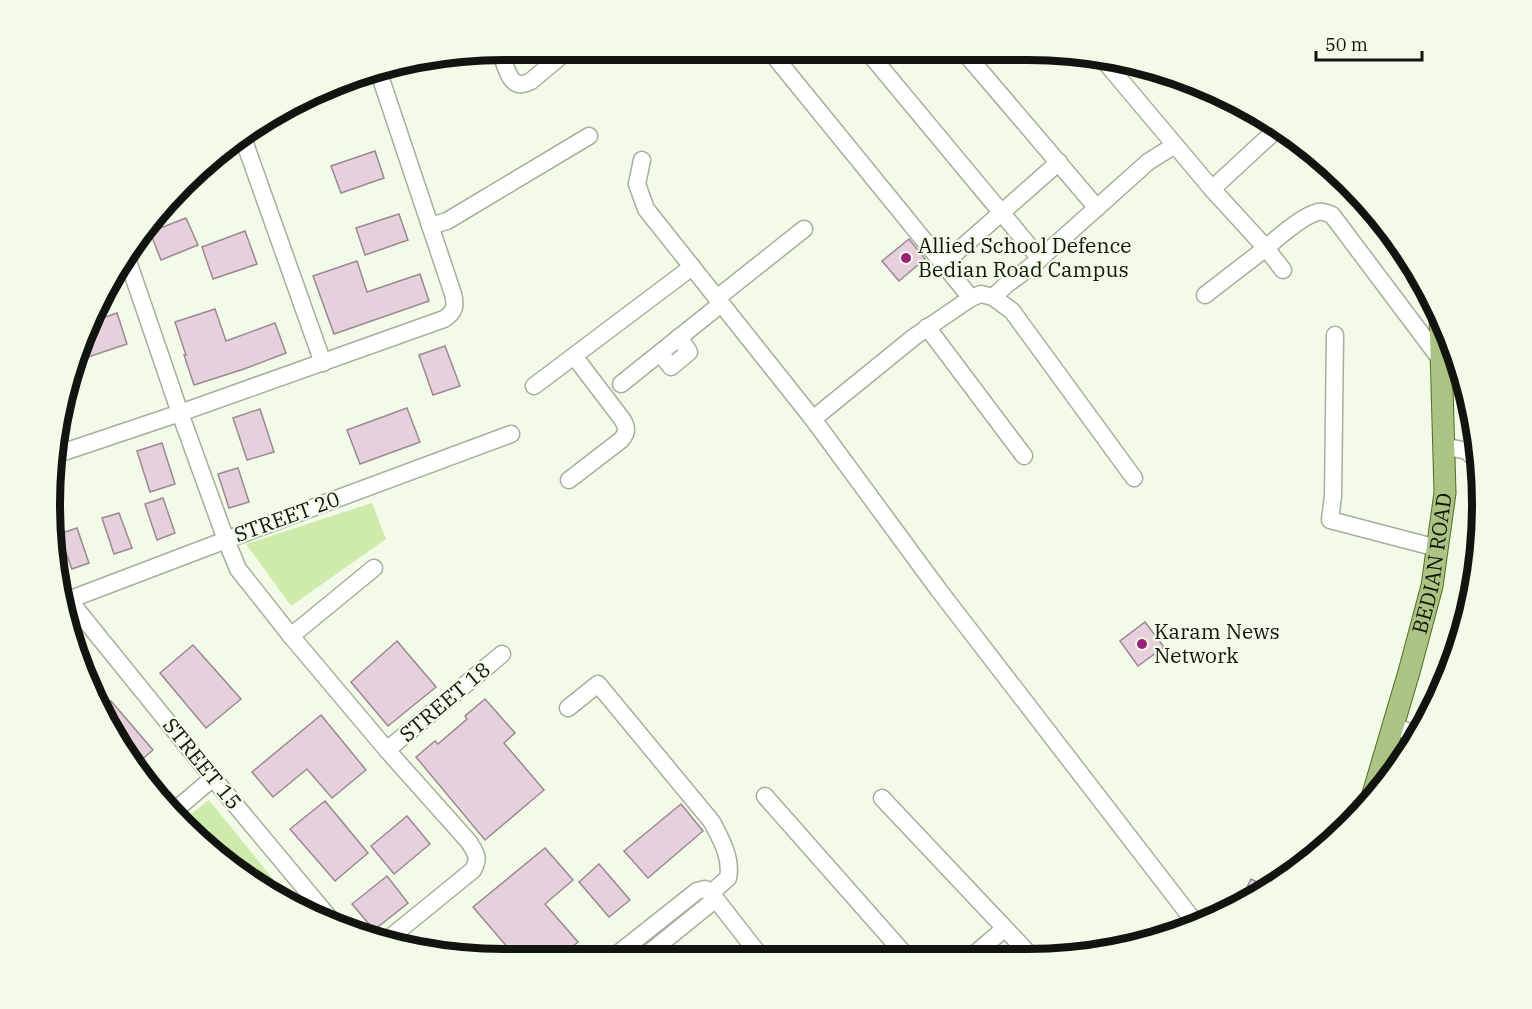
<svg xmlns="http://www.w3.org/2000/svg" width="1532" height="1009" viewBox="0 0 1532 1009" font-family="'IBM Plex Serif',serif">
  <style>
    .green { fill: #ceebac }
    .building { fill: #e6d0dc; stroke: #9c8894; stroke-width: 1.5 }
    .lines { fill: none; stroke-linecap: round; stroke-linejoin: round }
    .minor-casing { stroke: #a6af9c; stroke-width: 19 }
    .major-casing { stroke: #516d24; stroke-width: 23 }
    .minor { stroke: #fff; stroke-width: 16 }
    .major { stroke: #abc483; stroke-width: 21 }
    .poi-dot { fill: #9c2279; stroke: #f1fbe7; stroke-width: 2 }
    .labels { text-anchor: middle; stroke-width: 4.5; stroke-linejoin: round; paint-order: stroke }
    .poi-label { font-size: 21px; fill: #12150f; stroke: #f1fbe7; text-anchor: start }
    .street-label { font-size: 21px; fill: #12150f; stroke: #f1fbe7 }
    .rim { fill: none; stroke: #12150f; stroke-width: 8 }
  </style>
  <rect width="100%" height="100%" fill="#f1fbe7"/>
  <g class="green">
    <polygon points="372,503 386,539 291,606 246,544"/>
    <polygon points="209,800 290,900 205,847 182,821"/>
  </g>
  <g class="building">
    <polygon points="375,151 384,178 341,193 331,166"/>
    <polygon points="399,214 408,240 365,255 356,228"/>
    <polygon points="186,218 198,245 161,260 150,232"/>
    <polygon points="245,231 257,264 213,279 202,247"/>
    <polygon points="909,239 925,259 899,281 882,261"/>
    <polygon points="357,261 367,292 420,274 429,301 334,334 313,276"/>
    <polygon points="215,309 226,341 275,323 286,353 244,369 194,385 184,355 186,355 175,322"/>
    <polygon points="117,313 127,344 82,359 79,348 94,321"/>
    <polygon points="445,346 460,386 433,395 419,355"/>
    <polygon points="407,408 420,442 360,464 347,430"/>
    <polygon points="260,409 274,452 247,460 233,418"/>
    <polygon points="162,443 175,484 150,492 137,451"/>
    <polygon points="238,468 249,502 229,508 218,474"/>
    <polygon points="163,498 175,533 157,540 145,504"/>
    <polygon points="119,513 132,548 114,554 102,518"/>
    <polygon points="77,528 89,563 72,569 59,534"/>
    <polygon points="1145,622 1164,647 1138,666 1120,641"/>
    <polygon points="397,641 436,687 388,726 351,682"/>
    <polygon points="193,645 241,699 206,728 160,673"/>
    <polygon points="485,699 515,733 504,743 544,790 485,840 416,757 435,741 438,744 467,719 465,716"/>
    <polygon points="111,701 153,750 134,766 126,757 104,708"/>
    <polygon points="321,715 366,770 332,798 307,769 273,797 252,772"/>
    <polygon points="325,801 368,853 335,881 290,829"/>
    <polygon points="681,804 703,831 648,878 624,851"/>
    <polygon points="407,816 430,844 394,874 371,846"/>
    <polygon points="545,848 573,880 545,904 578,942 562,956 515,956 473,907"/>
    <polygon points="599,864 630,900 609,917 579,882"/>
    <polygon points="387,876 408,903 374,930 352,904"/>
    <polygon points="1251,879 1269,888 1237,908"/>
  </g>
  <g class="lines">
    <defs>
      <g id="minor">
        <path d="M 500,50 C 506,66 509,93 531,81 L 568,50"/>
        <polyline points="636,50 637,52"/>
        <polyline points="770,51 971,298"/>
        <polyline points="868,52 1040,259"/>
        <polyline points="965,53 1097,208"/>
        <polyline points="1101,57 1212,189"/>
        <path d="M 1276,130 L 1212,189 L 1266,248 C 1277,238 1304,215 1318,212 C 1323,211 1327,213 1332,215 L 1441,360"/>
        <polyline points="242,135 323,363"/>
        <polyline points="642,160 637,184 646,209 813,419 938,589 1197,925"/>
        <polyline points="430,226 447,221 589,136"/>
        <path d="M 127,258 L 180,413 L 226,540 L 238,569 L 291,636 L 387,750 L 469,842 C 476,854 480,857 473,870 L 387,940"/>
        <polyline points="943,264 1059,162"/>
        <polyline points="1205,295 1266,248 1283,270"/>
        <polyline points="993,297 1012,311 1134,478"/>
        <polyline points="717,298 804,229"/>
        <polyline points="927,327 1024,456"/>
        <polyline points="1335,335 1333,496 1330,520 1437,548"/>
        <polyline points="660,353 671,367 689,352 679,337"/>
        <polyline points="621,384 721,304"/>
        <polyline points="534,386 692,267"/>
        <polyline points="813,419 914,337 971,298 981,294 993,297 1006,285 1034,264 1148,162 1175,145"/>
        <polyline points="1443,446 1467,451 1480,464"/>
        <path d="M 55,455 L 180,413 L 444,319 C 455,312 456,306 453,294 L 378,70"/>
        <path d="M 569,480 L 621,440 C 628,432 627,427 622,419 L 574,356"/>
        <polyline points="69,600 213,778 337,927"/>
        <polyline points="63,602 226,540 511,434"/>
        <polyline points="291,636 374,568"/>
        <path d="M 568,708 L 598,684 L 712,822 C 721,839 732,858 728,878 L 711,893 L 713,897 L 712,902 L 644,957"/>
        <polyline points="1394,726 1409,732 1417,738"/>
        <polyline points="387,750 502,654"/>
        <polyline points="765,796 908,958"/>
        <polyline points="882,798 1033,958"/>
        <polyline points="174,811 213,778"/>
        <polyline points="615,956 697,891 705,889 711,893 761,957"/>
        <polyline points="970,958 1004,929"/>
      </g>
      <g id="major">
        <path id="s1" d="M 1370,804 L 1409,672 L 1432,586 L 1445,493 L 1440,315"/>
      </g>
    </defs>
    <use href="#minor" class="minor-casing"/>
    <use href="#major" class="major-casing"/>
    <use href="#minor" class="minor"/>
    <use href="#major" class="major"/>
  </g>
  <g class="poi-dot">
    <circle cx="906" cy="258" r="6"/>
    <circle cx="1142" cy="644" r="6"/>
  </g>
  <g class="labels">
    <g class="poi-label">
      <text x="918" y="253">Allied School Defence<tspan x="918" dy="24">Bedian Road Campus</tspan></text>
      <text x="1154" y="639">Karam News<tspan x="1154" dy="24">Network</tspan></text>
    </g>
    <g class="street-label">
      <text transform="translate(287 517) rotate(-20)" y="7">STREET 20</text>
      <text dy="7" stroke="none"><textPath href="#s1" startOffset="249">BEDIAN ROAD</textPath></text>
      <text transform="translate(445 702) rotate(-40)" y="7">STREET 18</text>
      <text transform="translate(202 764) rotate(51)" y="7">STREET 15</text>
    </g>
  </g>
  <path d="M0 0H1532V1009H0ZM504 60H1028A444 444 0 0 1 1472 504V505A444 444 0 0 1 1028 949H504A444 444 0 0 1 60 505V504A444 444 0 0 1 504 60Z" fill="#f1fbe7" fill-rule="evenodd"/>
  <path class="rim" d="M504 60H1028A444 444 0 0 1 1472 504V505A444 444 0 0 1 1028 949H504A444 444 0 0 1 60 505V504A444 444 0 0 1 504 60Z"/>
  <path d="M1316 51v9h106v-9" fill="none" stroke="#12150f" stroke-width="3"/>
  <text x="1325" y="51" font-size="18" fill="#12150f" stroke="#f1fbe7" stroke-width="4.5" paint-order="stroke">50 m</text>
</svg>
